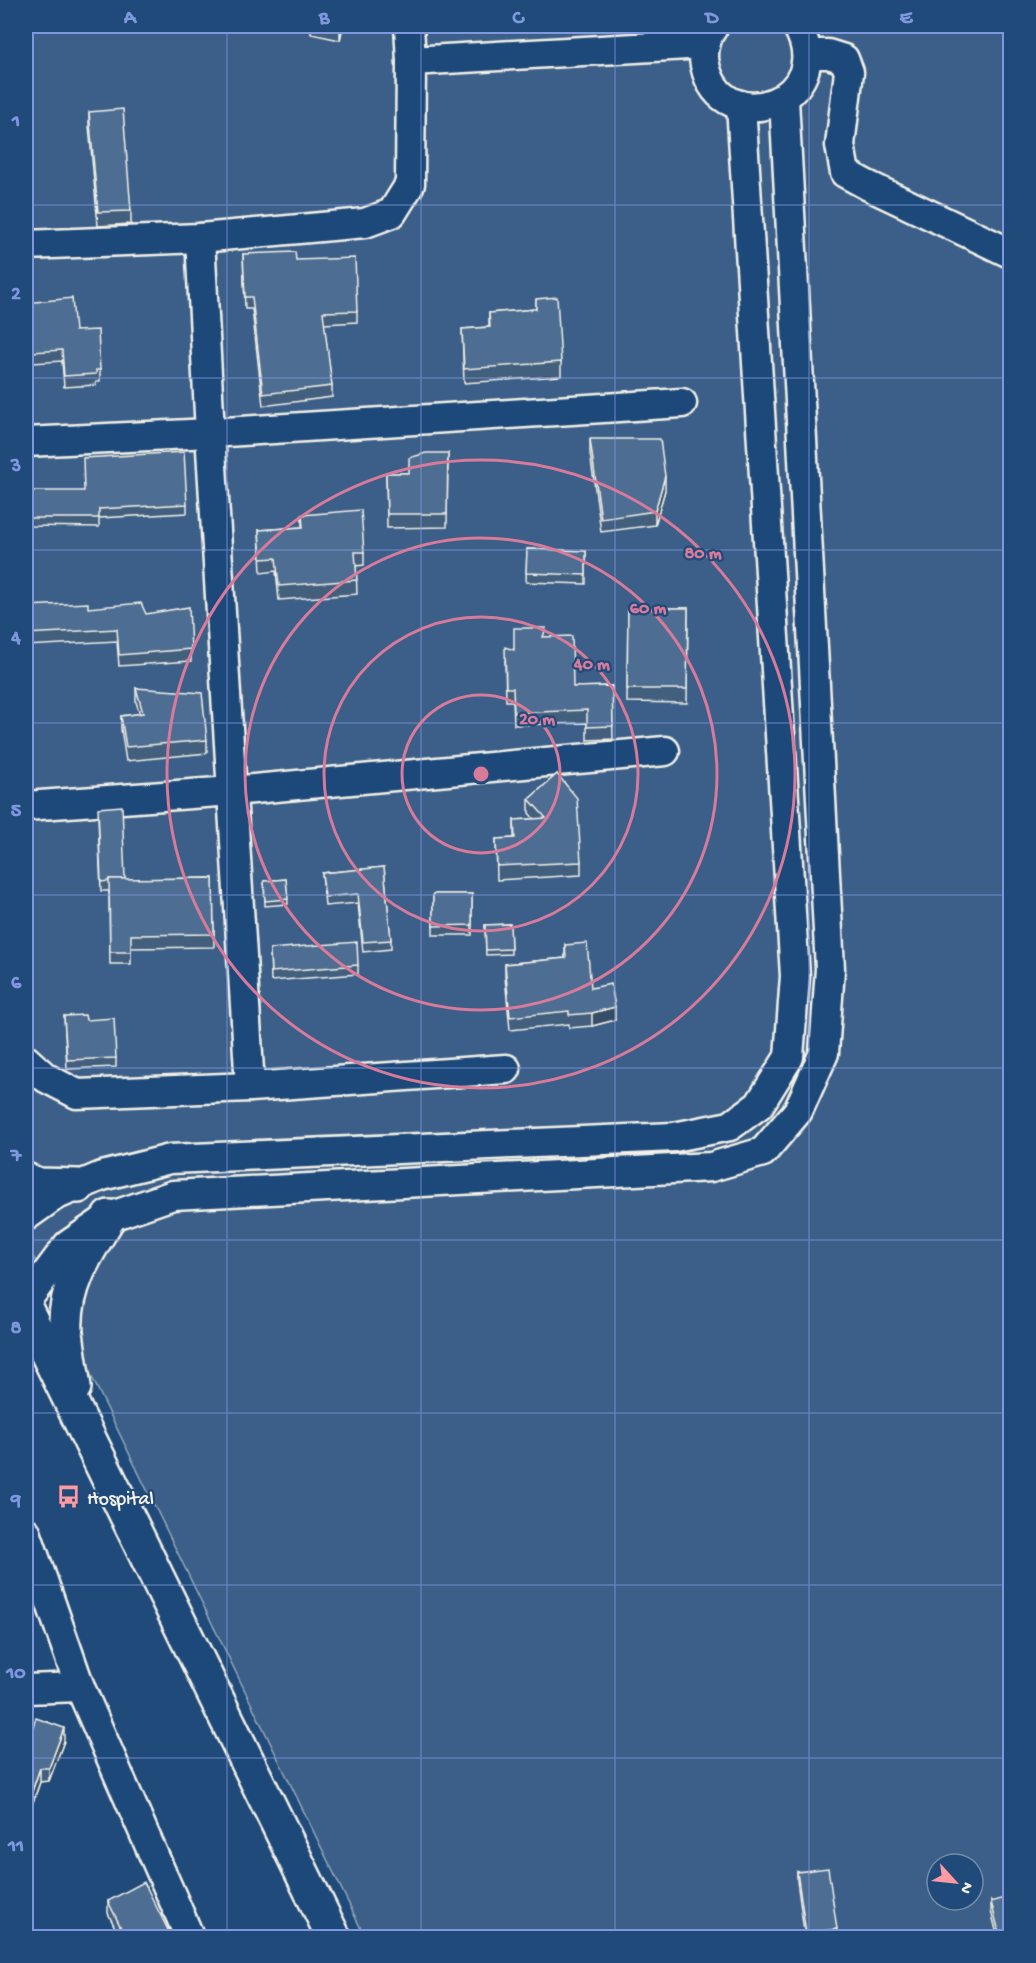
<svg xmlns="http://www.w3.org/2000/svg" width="1036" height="1963" viewBox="0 0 1036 1963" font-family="'Gochi Hand',sans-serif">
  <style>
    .green { fill: #3a5f88; stroke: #97a8b8; stroke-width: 1.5; fill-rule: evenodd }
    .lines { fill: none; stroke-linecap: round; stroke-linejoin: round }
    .minor-casing { stroke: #f4f1e8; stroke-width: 33 }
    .major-casing { stroke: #f4f1e8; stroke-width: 38 }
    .minor { stroke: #1f4a7a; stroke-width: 28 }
    .major { stroke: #1f4a7a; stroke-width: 33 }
    .wall { fill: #425f7e; stroke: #f4f1e8; stroke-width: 1.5 }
    .shaded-wall { fill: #364d66; stroke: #f4f1e8; stroke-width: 1.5 }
    .building { fill: #4d6e92; stroke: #f4f1e8; stroke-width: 1.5 }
    .grid { fill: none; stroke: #7e97df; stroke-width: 1.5; stroke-opacity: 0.55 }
    .ring { fill: none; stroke: #d87a9a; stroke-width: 3 }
    .labels { text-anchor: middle; stroke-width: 4.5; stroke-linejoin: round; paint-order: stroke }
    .poi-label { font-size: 20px; fill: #f4f1e8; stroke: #1f4a7a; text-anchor: start }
    .centre { fill: #d87a9a; stroke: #1f4a7a; stroke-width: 3 }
    .ring-label { font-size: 18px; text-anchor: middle; font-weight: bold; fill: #d87a9a; stroke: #1f4a7a; stroke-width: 4.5; stroke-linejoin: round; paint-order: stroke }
    .neatline { fill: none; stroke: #7e97df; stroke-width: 2 }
    .grid-label { font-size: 20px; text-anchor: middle; font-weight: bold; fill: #7e97df }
  </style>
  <rect width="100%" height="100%" fill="#1f4a7a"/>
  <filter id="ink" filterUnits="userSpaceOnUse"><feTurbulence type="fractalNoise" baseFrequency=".0167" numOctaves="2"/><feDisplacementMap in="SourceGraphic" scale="12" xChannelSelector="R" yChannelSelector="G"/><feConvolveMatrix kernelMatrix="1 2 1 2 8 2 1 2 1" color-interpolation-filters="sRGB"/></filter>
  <g filter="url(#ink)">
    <path class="green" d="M 26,26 L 1010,26 L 1010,1937 L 365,1937 L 26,1242 ZM 937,1864 L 973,1864 L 973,1900 L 937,1900 Z"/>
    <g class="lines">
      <defs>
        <g id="minor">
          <polyline points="409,26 411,61 705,44"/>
          <path d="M 714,26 C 706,36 702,52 705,65 C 722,144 840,99 797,26"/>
          <polyline points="807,54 828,54 844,59 849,72 840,145 845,173 867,185 1010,253"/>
          <polyline points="200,238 210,433 250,1087"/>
          <polyline points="26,245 200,238 365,223 392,213 410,184 411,61"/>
          <polyline points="26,442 210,433 682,403"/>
          <polyline points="26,806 232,791 665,751"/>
          <polyline points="26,1060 46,1078 77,1094 250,1087 506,1069"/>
          <polyline points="26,1216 54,1196 102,1176 170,1159 674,1137 730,1126 759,1105 789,1057 795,976 741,105"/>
          <polyline points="26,1301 68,1245 109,1217 173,1195 711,1167 763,1152 798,1111 824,1053 830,969 784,99"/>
          <polyline points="26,1532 80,1687 190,1938"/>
          <polyline points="26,1689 80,1687"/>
        </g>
        <g id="major">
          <polyline points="26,1180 38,1185 78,1186"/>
          <polyline points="26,1310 334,1938"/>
          <path d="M 74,1387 C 71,1369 68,1350 66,1332 C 63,1287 87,1252 109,1217"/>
        </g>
      </defs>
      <use href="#minor" class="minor-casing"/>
      <use href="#major" class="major-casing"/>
      <use href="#minor" class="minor"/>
      <use href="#major" class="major"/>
    </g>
    <g class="wall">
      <polygon points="311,26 343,26 340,40 311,34"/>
      <polygon points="89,112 131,211 131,224 98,226 89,126"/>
      <polygon points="243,254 296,260 357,311 357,322 324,324 332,386 332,397 263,406 252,309 245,309"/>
      <polygon points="536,299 561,362 561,376 464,383 462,329 489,327 489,313 536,309"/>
      <polygon points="26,303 75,331 100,370 100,381 96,382 96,385 64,387 62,361 33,363 32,356 26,357"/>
      <polygon points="590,439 665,490 655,525 601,532 590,453"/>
      <polygon points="448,453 447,527 387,528 386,473 409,473"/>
      <polygon points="26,491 187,504 187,513 99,518 99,527 26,526"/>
      <polygon points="302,515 364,552 364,565 356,566 357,594 279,600 276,571 261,573 259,530 302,527"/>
      <polygon points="527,549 586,551 586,584 526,582"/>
      <polygon points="26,606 88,608 146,614 191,649 191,661 119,666 117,641 26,646"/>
      <polygon points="628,608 688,608 687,703 627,702"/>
      <polygon points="546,637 573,687 612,686 613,739 587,740 587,723 514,725 513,701 506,701 505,660 514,650"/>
      <polygon points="136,688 207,740 207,753 126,761 121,729 121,716 140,714 136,702"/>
      <polygon points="557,774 581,862 581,875 497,880 496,839 514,838 514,820 534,819 529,813 529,799"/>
      <polygon points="98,817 125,879 213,878 214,947 131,948 131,964 110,964 109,891 101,891"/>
      <polygon points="384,867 391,940 391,949 363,952 358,903 325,906 322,873"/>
      <polygon points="286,879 288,904 265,906 264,881"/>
      <rect x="433" y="894" width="39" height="41"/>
      <polygon points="510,924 511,954 486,955 485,925"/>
      <polygon points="565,945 591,988 615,1020 592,1026 569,1028 569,1024 510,1030 505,977 505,964 565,958"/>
      <polygon points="270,949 358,965 358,974 271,981"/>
      <polygon points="64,1016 86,1020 116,1058 116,1067 67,1069"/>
      <polygon points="26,1739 64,1741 49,1781 40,1782 26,1822"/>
      <polygon points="797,1872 837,1929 837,1938 805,1938 797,1881"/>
      <polygon points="108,1901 172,1938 120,1938 108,1913"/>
      <polygon points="991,1902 1011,1938 998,1938 991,1911"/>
    </g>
    <g class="shaded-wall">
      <polygon points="341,26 343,26 340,40 340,30"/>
      <polygon points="665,476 665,490 655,525 655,511"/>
      <polygon points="615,1007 615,1020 592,1026 592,1013"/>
      <polygon points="64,1728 64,1741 49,1781 49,1768"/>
      <polygon points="40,1768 40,1782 26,1822 26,1809"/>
      <polygon points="1011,1933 1011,1938 1000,1938 1000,1936"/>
    </g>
    <g class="building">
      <polygon points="317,26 341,26 340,30"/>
      <polygon points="123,109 131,211 98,212 89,112"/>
      <polygon points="295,252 296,260 355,258 357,311 323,312 332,386 263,394 252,297 245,297 243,254"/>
      <polygon points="557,297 561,362 464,369 462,329 490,327 489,313 536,309 536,299"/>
      <polygon points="72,298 75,331 98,330 100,370 96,370 96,374 64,376 62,350 33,352 32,345 26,345 26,303"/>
      <polygon points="590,439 660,439 665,476 655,511 601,519"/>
      <polygon points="184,452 187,504 99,509 99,518 26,518 26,491 84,491 83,458"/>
      <polygon points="426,453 448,453 447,514 387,514 386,473 409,473 409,458"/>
      <polygon points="361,510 364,552 355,552 357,580 279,586 276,558 261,559 259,530 303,527 302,515"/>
      <polygon points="527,549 586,551 586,575 526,573"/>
      <polygon points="88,603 88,608 141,603 146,614 189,607 191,649 119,655 117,629 26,634 26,606"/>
      <polygon points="628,608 688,608 687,689 627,689"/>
      <polygon points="514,628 546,628 543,637 572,636 573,687 612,686 613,726 587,727 587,710 514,713 513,688 506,688 505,647 514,650"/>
      <polygon points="136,688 202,693 207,740 126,747 121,716 143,713"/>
      <polygon points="557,774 577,798 581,862 497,866 496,839 515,838 514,820 546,818 529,799"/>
      <polygon points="122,806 125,879 109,879 109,881 101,882 98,808"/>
      <polygon points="384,867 391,940 363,942 358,894 325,897 322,873"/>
      <polygon points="213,878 214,934 131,935 131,952 110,952 109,879"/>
      <polygon points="286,879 288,899 265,901 264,881"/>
      <polygon points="433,894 472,894 472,925 433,926"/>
      <polygon points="510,924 511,949 486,950 485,925"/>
      <polygon points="357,942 358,965 271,972 270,949"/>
      <polygon points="587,943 591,988 611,984 615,1007 592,1013 569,1015 569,1011 510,1017 505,964 566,958 565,945"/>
      <polygon points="85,1015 86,1020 114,1018 116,1058 67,1060 64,1016"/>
      <polygon points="36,1718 64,1728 49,1768 40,1768 26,1809 26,1739 28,1740"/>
      <polygon points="828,1868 837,1929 806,1933 797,1872"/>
      <polygon points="144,1882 172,1938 126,1938 108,1901"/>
      <polygon points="1011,1896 1011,1933 1000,1936 991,1902"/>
    </g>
  </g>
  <path class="grid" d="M 227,26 L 227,1938M 421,26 L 421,1938M 615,26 L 615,1938M 809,26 L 809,1938M 26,205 L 1010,205M 26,378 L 1010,378M 26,550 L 1010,550M 26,723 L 1010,723M 26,895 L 1010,895M 26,1068 L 1010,1068M 26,1240 L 1010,1240M 26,1413 L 1010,1413M 26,1585 L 1010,1585M 26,1758 L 1010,1758"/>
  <g class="ring">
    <circle cx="481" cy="774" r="79"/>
    <circle cx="481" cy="774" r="157"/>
    <circle cx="481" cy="774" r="236"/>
    <circle cx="481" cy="774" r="314"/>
  </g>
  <defs>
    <symbol id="bus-bare" viewBox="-9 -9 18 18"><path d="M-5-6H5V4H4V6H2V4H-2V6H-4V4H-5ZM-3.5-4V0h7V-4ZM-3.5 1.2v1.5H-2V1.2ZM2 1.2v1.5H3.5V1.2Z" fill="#ff9aa2" stroke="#1f4a7a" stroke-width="2.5" paint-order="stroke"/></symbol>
  </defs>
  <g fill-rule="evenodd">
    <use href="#bus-bare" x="52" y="1480" width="33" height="33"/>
  </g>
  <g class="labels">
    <g class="poi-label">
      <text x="87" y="1504">Hospital</text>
    </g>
  </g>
  <circle cx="481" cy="774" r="9" class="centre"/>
  <g class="ring-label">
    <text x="703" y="558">80 m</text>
    <text x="648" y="613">60 m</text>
    <text x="592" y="669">40 m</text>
    <text x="537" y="724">20 m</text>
  </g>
  <rect width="1036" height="1963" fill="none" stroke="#1f4a7a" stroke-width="66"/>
  <g transform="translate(955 1882) rotate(117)"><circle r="28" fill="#1f4a7a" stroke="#748da6" stroke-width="1.5"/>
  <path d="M0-4.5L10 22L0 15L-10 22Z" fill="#ff9aa2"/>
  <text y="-9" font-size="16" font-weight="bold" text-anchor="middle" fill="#f4f1e8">N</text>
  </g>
  <rect x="33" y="33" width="970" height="1897" class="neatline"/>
  <g class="grid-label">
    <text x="130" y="23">A</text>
    <text x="324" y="23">B</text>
    <text x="518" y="23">C</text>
    <text x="712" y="23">D</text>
    <text x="906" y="23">E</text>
    <text x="16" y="126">1</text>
    <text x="16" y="299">2</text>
    <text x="16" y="471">3</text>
    <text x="16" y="643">4</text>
    <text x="16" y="816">5</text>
    <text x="16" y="988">6</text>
    <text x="16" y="1161">7</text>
    <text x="16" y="1333">8</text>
    <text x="16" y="1506">9</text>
    <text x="16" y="1678">10</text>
    <text x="16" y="1851">11</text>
  </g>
</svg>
